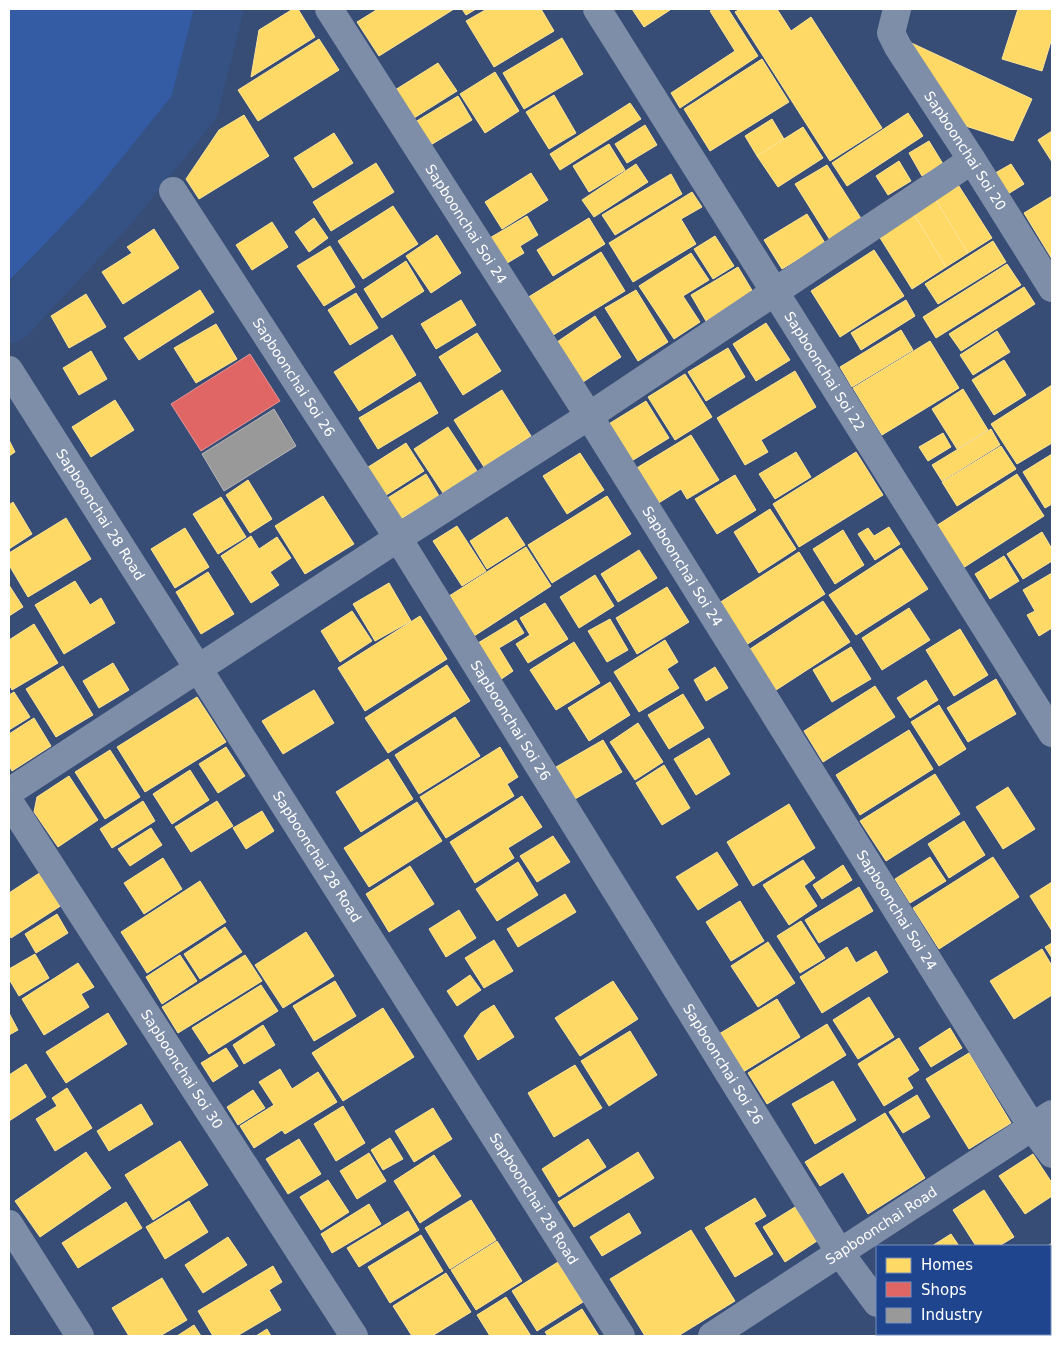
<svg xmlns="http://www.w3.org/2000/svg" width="1061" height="1345" viewBox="0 0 1061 1345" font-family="'DejaVu Sans',sans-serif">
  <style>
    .green { fill: #335ca4 }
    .homes { fill: #ffd966; stroke: #ffe494 }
    .shops { fill: #e06666; stroke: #e99494 }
    .industry { fill: #999; stroke: #b8b8b8 }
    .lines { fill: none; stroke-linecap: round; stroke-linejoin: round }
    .river { stroke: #365285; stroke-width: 49 }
    .minor { stroke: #7e8ea8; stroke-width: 28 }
    .tertiary { stroke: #7e8ea8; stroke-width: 28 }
    .labels { text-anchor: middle; stroke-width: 5; stroke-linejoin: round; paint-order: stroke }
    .street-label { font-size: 14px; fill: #fff; stroke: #1e458e }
  </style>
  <rect width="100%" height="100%" fill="#374d75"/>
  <polygon class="green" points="9,9 203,9 191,73 131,155 9,281"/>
  <g class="homes">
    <polygon points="293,9 298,9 315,37 251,77 259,30"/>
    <polygon points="378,9 454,9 379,56 357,22"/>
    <polygon points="462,9 476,9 466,15"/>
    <polygon points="487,9 541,9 554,31 494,67 466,21"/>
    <polygon points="632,9 669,9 670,10 644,27"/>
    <polygon points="714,9 728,9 758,56 680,108 671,93 735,51 710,11"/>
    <polygon points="740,9 777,9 791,31 811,17 882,128 830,161 735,12"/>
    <polygon points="1018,9 1052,9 1052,38 1042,71 1002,59"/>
    <polygon points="562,38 583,74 524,109 503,73"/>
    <polygon points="319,39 339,70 258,121 238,90"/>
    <polygon points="905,40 1032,99 1013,141 956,123"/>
    <polygon points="762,59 789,102 710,151 684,109"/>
    <polygon points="438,63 457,91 414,118 395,90"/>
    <polygon points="495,72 519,111 485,133 460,94"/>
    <polygon points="554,95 576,133 549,149 526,112"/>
    <polygon points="458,96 472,120 429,146 415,122"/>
    <polygon points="630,103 641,119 560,170 550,154"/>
    <polygon points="908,113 923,136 847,186 832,163"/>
    <polygon points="244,115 269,156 199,199 186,179 219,130"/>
    <polygon points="772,119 784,139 757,156 745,136"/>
    <polygon points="645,125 657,145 627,163 615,144"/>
    <polygon points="803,127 823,158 778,187 757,156"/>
    <polygon points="1052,131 1052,162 1038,140"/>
    <polygon points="334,133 353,163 313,188 294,158"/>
    <polygon points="929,141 943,164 922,176 909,153"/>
    <polygon points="609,144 625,170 589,192 573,166"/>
    <polygon points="899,161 911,181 888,195 876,176"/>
    <polygon points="376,163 394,192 331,231 313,202"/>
    <polygon points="636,164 648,182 594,217 582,200"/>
    <polygon points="1011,164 1024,184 1003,197 990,176"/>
    <polygon points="827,165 862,220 830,240 795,184"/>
    <polygon points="531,173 548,200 502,229 485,202"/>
    <polygon points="671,174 682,194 615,235 602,215"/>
    <polygon points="957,183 992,238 968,253 934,197"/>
    <polygon points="692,192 702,207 681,219 696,244 633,282 609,243"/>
    <polygon points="1052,196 1052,259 1024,213"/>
    <polygon points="934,197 968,253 946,267 912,211"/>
    <polygon points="393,206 418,244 363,279 338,241"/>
    <polygon points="912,211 946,267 912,289 877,233"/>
    <polygon points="807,214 825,243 782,269 764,240"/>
    <polygon points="527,216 538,235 520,246 524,253 504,265 488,239"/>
    <polygon points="314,218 328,238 309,252 295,232"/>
    <polygon points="589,218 605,244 553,276 537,250"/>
    <polygon points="272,222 288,247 252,270 236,245"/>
    <polygon points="154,229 179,268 123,304 102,272 132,253 127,247"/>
    <polygon points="437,235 461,273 431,293 406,256"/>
    <polygon points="715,236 734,266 713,279 694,249"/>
    <polygon points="993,241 1006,262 938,304 925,284"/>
    <polygon points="330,246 355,287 324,306 297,266"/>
    <polygon points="874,250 904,296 840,337 811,291"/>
    <polygon points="601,252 625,291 550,337 527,298"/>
    <polygon points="691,253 709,280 683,296 700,322 674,339 639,286"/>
    <polygon points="406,261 424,291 382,318 364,289"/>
    <polygon points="1007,264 1021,285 936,338 923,317"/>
    <polygon points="738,267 753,292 706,321 691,295"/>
    <polygon points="1024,287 1035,304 961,351 949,334"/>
    <polygon points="200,290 214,312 139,360 124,338"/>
    <polygon points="636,290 668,342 638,361 605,308"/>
    <polygon points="356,293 378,328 350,345 328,310"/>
    <polygon points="86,294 106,327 69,348 51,316"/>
    <polygon points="461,300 476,325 436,349 421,324"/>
    <polygon points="906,300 915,316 861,350 851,333"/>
    <polygon points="595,316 621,357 583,382 557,342"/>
    <polygon points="766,323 790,360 756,381 733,344"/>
    <polygon points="216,324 237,359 196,383 174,348"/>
    <polygon points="901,330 913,350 852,387 840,367"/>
    <polygon points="997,331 1010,352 973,375 960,355"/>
    <polygon points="477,333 501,371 463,395 439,357"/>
    <polygon points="392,335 416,375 359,411 334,372"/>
    <polygon points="930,341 959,388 882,435 853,388"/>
    <polygon points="728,348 745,377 706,401 688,372"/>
    <polygon points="91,351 107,379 79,395 63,368"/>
    <polygon points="1004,360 1026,395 994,415 972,380"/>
    <polygon points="795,371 816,407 761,440 768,452 745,465 717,418"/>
    <polygon points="685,374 712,417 675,440 648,397"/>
    <polygon points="420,382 438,413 378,449 359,418"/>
    <polygon points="1052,385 1052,443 1017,464 991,424"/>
    <polygon points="963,389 988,430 957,449 932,409"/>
    <polygon points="502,390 531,436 484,467 454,420"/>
    <polygon points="115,400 134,430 91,457 72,427"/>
    <polygon points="646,401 669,438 630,462 607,425"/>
    <polygon points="448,427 477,471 443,493 414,449"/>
    <polygon points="991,429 1000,445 942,481 932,465"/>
    <polygon points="943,433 951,447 928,461 919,447"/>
    <polygon points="691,435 719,480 687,499 681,489 657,504 635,469"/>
    <polygon points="9,440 15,452 9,456"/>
    <polygon points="406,443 424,471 380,499 362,471"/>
    <polygon points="1001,446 1016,469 957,506 942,482"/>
    <polygon points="796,452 811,477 775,499 759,474"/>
    <polygon points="856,452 883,495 799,547 773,504"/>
    <polygon points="580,453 604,490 567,514 543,476"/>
    <polygon points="1052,454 1052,504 1045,508 1023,472"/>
    <polygon points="426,474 439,496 399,520 386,499"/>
    <polygon points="1017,474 1044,516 963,568 936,526"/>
    <polygon points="735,475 756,510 717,534 695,499"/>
    <polygon points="248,480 272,519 250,533 226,495"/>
    <polygon points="323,496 354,544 305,574 275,526"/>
    <polygon points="607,496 631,534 552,583 528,545"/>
    <polygon points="221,497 246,537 218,554 193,514"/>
    <polygon points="13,502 32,534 9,549 9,505"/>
    <polygon points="770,509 796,549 759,573 734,532"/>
    <polygon points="507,517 525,545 487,569 470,541"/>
    <polygon points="66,518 91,559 28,597 9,565 9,553"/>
    <polygon points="457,526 486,571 462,586 433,541"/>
    <polygon points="889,527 900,544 875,560 858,534 868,528 874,536"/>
    <polygon points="185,528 209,567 175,588 151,549"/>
    <polygon points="843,530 864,565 835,584 813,549"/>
    <polygon points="1042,532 1052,549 1052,561 1023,579 1007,554"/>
    <polygon points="251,536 259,549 277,537 291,558 270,572 279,585 251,603 221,556"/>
    <polygon points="526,547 551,586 471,638 446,598"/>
    <polygon points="901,548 928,589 856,635 829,595"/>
    <polygon points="639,550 657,578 618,602 601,574"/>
    <polygon points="799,552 825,594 746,645 719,603"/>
    <polygon points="1004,556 1019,581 990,599 975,574"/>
    <polygon points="208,572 234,614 201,634 176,592"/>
    <polygon points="1052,573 1052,628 1039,636 1027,615 1035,611 1023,590"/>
    <polygon points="595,575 614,606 579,628 560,597"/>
    <polygon points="75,581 90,605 101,598 115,623 64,654 35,605"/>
    <polygon points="389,583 411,621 375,641 353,604"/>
    <polygon points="9,585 23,607 9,616"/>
    <polygon points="667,587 689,622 637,654 616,618"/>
    <polygon points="823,601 850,642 773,692 747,651"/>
    <polygon points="545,603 568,639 528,663 516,644 530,635 520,618"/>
    <polygon points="909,608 930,640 882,670 862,638"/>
    <polygon points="352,611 372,641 340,662 321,631"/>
    <polygon points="420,616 447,659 365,711 338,668"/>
    <polygon points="610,619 628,650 607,662 588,631"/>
    <polygon points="516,620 524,633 499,648 513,671 500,680 478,643"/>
    <polygon points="34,624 58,663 12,690 9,684 9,640"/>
    <polygon points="960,629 988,675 954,696 926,650"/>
    <polygon points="665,640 678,662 667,669 679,688 639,712 614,672"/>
    <polygon points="574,642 600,683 556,710 530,670"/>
    <polygon points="851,647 871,679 832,702 813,670"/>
    <polygon points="113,663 129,690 99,708 83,681"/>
    <polygon points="447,665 470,701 388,753 365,718"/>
    <polygon points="63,666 93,715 56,737 26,689"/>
    <polygon points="715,667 728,688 706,701 694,680"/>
    <polygon points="996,679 1016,714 968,742 947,708"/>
    <polygon points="926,680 938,700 910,718 897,698"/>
    <polygon points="610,682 630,715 589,741 568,708"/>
    <polygon points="875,686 895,717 823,762 804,731"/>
    <polygon points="314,690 334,723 283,754 262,721"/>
    <polygon points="14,692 30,717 9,730 9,695"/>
    <polygon points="683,694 704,728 669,749 648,715"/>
    <polygon points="197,697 226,742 145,792 117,747"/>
    <polygon points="939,705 966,749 939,766 911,722"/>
    <polygon points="455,717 480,756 419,794 395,755"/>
    <polygon points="34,718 51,746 12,771 9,765 9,734"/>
    <polygon points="638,723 663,762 635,780 610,742"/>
    <polygon points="909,730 933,769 860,815 836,775"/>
    <polygon points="709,738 730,774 696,795 674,759"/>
    <polygon points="603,740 622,772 575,799 556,767"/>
    <polygon points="226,747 245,776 218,793 199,764"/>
    <polygon points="500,747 518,777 507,784 514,796 446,838 420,797"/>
    <polygon points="110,750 140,797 105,819 75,772"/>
    <polygon points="388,759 413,799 361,832 336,792"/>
    <polygon points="664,765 690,808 662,825 636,783"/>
    <polygon points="190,770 209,800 172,824 153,794"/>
    <polygon points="935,774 960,814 886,861 860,821"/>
    <polygon points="69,776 98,820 58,847 34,812 37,797"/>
    <polygon points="1008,787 1035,829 1003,849 976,807"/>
    <polygon points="522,796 542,827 508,848 514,858 475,883 450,842"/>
    <polygon points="143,801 155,821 112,848 100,829"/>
    <polygon points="217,801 233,826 191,852 175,827"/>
    <polygon points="417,802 442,841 369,887 344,848"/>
    <polygon points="789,804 815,848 753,886 727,842"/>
    <polygon points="262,811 274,831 246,849 233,828"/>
    <polygon points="964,821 985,855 949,878 928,844"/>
    <polygon points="151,828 162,845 130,866 118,849"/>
    <polygon points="553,836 570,862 537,882 520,856"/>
    <polygon points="717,852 738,885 698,910 676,877"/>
    <polygon points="930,857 946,881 910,903 895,879"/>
    <polygon points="993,857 1019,897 939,949 913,908"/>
    <polygon points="163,858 182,889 144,914 124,883"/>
    <polygon points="803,860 815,878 804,886 817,906 789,925 763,885"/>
    <polygon points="518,862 538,895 497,921 476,889"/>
    <polygon points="843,865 852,880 822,899 813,885"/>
    <polygon points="410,866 434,904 389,932 366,894"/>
    <polygon points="41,872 62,905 11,938 9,935 9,893"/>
    <polygon points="200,881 226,922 147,973 121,932"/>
    <polygon points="1052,882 1052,931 1030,896"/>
    <polygon points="859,887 873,911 819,943 805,920"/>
    <polygon points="565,894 576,912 518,947 507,929"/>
    <polygon points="740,901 764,941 731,961 706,922"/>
    <polygon points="459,910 476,938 446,957 429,929"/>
    <polygon points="57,914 68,933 36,953 25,934"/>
    <polygon points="801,921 825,958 800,973 777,936"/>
    <polygon points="225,927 242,952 200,979 184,954"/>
    <polygon points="306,932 334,976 283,1008 255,965"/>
    <polygon points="494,940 513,971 484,988 465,958"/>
    <polygon points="768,942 795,983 758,1007 731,966"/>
    <polygon points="1052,943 1052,958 1045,947"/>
    <polygon points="847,947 856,963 876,951 888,972 822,1013 800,977"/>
    <polygon points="1042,949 1052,966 1052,995 1014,1019 990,981"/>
    <polygon points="35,954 49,978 19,996 9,979 9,969"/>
    <polygon points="180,955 197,981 162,1004 146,977"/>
    <polygon points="245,955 262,981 178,1033 162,1007"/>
    <polygon points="78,963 94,987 81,994 89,1007 44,1035 22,999"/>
    <polygon points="470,975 481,990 457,1006 447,991"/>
    <polygon points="335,981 356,1016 314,1041 293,1006"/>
    <polygon points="613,981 638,1019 580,1056 555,1018"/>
    <polygon points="261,985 278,1011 209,1054 192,1028"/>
    <polygon points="869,997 894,1037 858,1059 833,1020"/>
    <polygon points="777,999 800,1037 743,1072 719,1034"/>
    <polygon points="494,1005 514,1037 478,1060 464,1036 481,1013"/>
    <polygon points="383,1008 414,1057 343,1101 312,1053"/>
    <polygon points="9,1013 18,1030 9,1035"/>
    <polygon points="108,1013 127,1044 66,1083 46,1052"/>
    <polygon points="827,1024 846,1055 767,1104 748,1073"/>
    <polygon points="263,1025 275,1045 244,1064 233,1045"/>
    <polygon points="950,1028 962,1048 931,1067 919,1048"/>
    <polygon points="630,1031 657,1075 609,1106 581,1061"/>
    <polygon points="899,1038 919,1070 907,1078 913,1088 884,1106 858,1064"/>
    <polygon points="226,1048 238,1066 213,1082 201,1063"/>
    <polygon points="969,1053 1011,1123 969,1149 926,1079"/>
    <polygon points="26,1064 46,1097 9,1121 9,1075"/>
    <polygon points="575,1065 602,1108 554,1137 528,1093"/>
    <polygon points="280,1069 292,1089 318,1072 337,1102 285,1134 282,1130 254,1148 240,1126 274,1105 259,1082"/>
    <polygon points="833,1081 856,1120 815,1144 792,1104"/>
    <polygon points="67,1088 92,1128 55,1151 36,1119 57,1106 52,1098"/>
    <polygon points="253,1090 265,1108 238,1125 227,1107"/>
    <polygon points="917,1095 930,1117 903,1133 889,1112"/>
    <polygon points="141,1104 153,1124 109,1151 97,1131"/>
    <polygon points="343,1106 365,1143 336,1161 314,1124"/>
    <polygon points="433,1108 452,1139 414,1162 395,1131"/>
    <polygon points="885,1113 925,1178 868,1214 843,1172 820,1186 805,1162"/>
    <polygon points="390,1138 403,1159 383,1170 371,1150"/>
    <polygon points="299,1139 321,1174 288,1194 266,1159"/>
    <polygon points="588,1139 606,1167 559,1197 542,1169"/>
    <polygon points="180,1141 208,1185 153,1220 125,1175"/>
    <polygon points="86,1152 111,1188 40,1237 15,1201"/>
    <polygon points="638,1152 654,1178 574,1227 558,1202"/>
    <polygon points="369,1153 386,1181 357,1199 340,1171"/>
    <polygon points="1033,1154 1052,1183 1052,1196 1025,1214 999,1176"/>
    <polygon points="434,1155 461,1196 420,1223 394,1181"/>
    <polygon points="328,1180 349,1212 321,1230 300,1197"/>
    <polygon points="984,1190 1014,1237 999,1246 976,1246 953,1210"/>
    <polygon points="755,1198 766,1216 754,1223 773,1254 735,1277 705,1228"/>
    <polygon points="471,1200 496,1240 450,1269 425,1228"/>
    <polygon points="189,1201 208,1232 165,1259 146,1227"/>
    <polygon points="126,1202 142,1228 78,1268 62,1243"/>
    <polygon points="369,1204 381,1224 332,1253 321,1234"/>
    <polygon points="795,1207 817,1241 785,1262 763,1227"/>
    <polygon points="408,1211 419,1230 359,1267 347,1248"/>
    <polygon points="629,1213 641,1233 602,1256 590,1237"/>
    <polygon points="691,1230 735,1301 678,1336 645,1336 610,1279"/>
    <polygon points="951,1234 959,1246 932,1246"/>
    <polygon points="421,1235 443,1271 390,1303 368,1267"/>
    <polygon points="228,1237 247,1265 203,1293 185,1265"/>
    <polygon points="497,1241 522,1281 476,1310 451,1270"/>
    <polygon points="1052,1243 1052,1312 1050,1308 1048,1246"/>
    <polygon points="558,1262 583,1302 537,1331 512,1291"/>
    <polygon points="273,1266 282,1282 269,1290 281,1310 237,1336 213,1336 198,1311"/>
    <polygon points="446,1273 471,1312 432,1336 412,1336 393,1306"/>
    <polygon points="162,1278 187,1320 160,1336 129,1336 112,1308"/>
    <polygon points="506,1297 531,1336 490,1336 477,1315"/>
    <polygon points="582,1309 599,1336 548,1336 545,1332"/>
    <polygon points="194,1325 201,1336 177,1336"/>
    <polygon points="267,1329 271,1336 256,1336"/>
    <polygon points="925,1334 1028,1334 1024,1336 927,1336"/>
  </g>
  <polygon class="shops" points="250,354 280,401 201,451 171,404"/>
  <polygon class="industry" points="274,409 296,446 224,491 202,454"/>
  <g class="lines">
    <polyline class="river" points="9,319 116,204 194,107 219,9"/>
    <g class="minor">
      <path id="s1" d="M 329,9 L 589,416 L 1032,1127 L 1052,1154"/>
      <path id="s2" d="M 597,9 L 1052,733"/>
      <path id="s3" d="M 897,9 L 891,33 L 898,47 L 972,160 L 1052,288"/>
      <path id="s4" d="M 173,191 L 398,538 L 840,1253 L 877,1303"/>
      <polyline points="9,792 398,538 589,416 972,160"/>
      <path id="s5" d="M 9,801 L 354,1336"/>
      <polyline points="9,1224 80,1336"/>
      <polyline points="900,1334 902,1336"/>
    </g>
    <g class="tertiary">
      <path id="s6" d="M 9,370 L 621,1336"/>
      <path id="s7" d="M 712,1336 L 1052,1114"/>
    </g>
  </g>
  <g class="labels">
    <g class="street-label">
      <text dy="5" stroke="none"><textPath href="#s3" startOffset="164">Sapboonchai Soi 20</textPath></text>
      <text dy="5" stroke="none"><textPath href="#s1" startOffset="255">Sapboonchai Soi 24</textPath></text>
      <text dy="5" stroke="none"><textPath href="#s2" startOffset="428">Sapboonchai Soi 22</textPath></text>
      <text dy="5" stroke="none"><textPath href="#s4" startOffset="222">Sapboonchai Soi 26</textPath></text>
      <text dy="5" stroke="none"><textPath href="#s6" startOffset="171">Sapboonchai 28 Road</textPath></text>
      <text dy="5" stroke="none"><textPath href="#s1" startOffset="660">Sapboonchai Soi 24</textPath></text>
      <text dy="5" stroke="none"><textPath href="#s4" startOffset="628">Sapboonchai Soi 26</textPath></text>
      <text dy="5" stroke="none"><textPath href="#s6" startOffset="576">Sapboonchai 28 Road</textPath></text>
      <text dy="5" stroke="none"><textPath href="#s1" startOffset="1065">Sapboonchai Soi 24</textPath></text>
      <text dy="5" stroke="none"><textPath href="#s4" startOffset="1032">Sapboonchai Soi 26</textPath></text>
      <text dy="5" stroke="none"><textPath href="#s5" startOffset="319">Sapboonchai Soi 30</textPath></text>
      <text dy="5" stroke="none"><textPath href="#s6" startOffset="981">Sapboonchai 28 Road</textPath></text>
      <text dy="5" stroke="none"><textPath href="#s7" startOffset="202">Sapboonchai Road</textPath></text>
    </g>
  </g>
  <rect width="1061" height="1345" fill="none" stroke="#ffffff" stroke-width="20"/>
  <rect x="876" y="1245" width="175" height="90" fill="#1e458e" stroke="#788fbb"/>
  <rect x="886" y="1258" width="25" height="15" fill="#ffd966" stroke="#788fbb"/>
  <text x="921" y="1270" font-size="15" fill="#ffffff">Homes</text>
  <rect x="886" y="1282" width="25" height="15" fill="#e06666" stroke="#788fbb"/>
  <text x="921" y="1295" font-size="15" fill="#ffffff">Shops</text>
  <rect x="886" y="1308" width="25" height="15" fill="#999999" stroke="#788fbb"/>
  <text x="921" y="1320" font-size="15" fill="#ffffff">Industry</text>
</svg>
